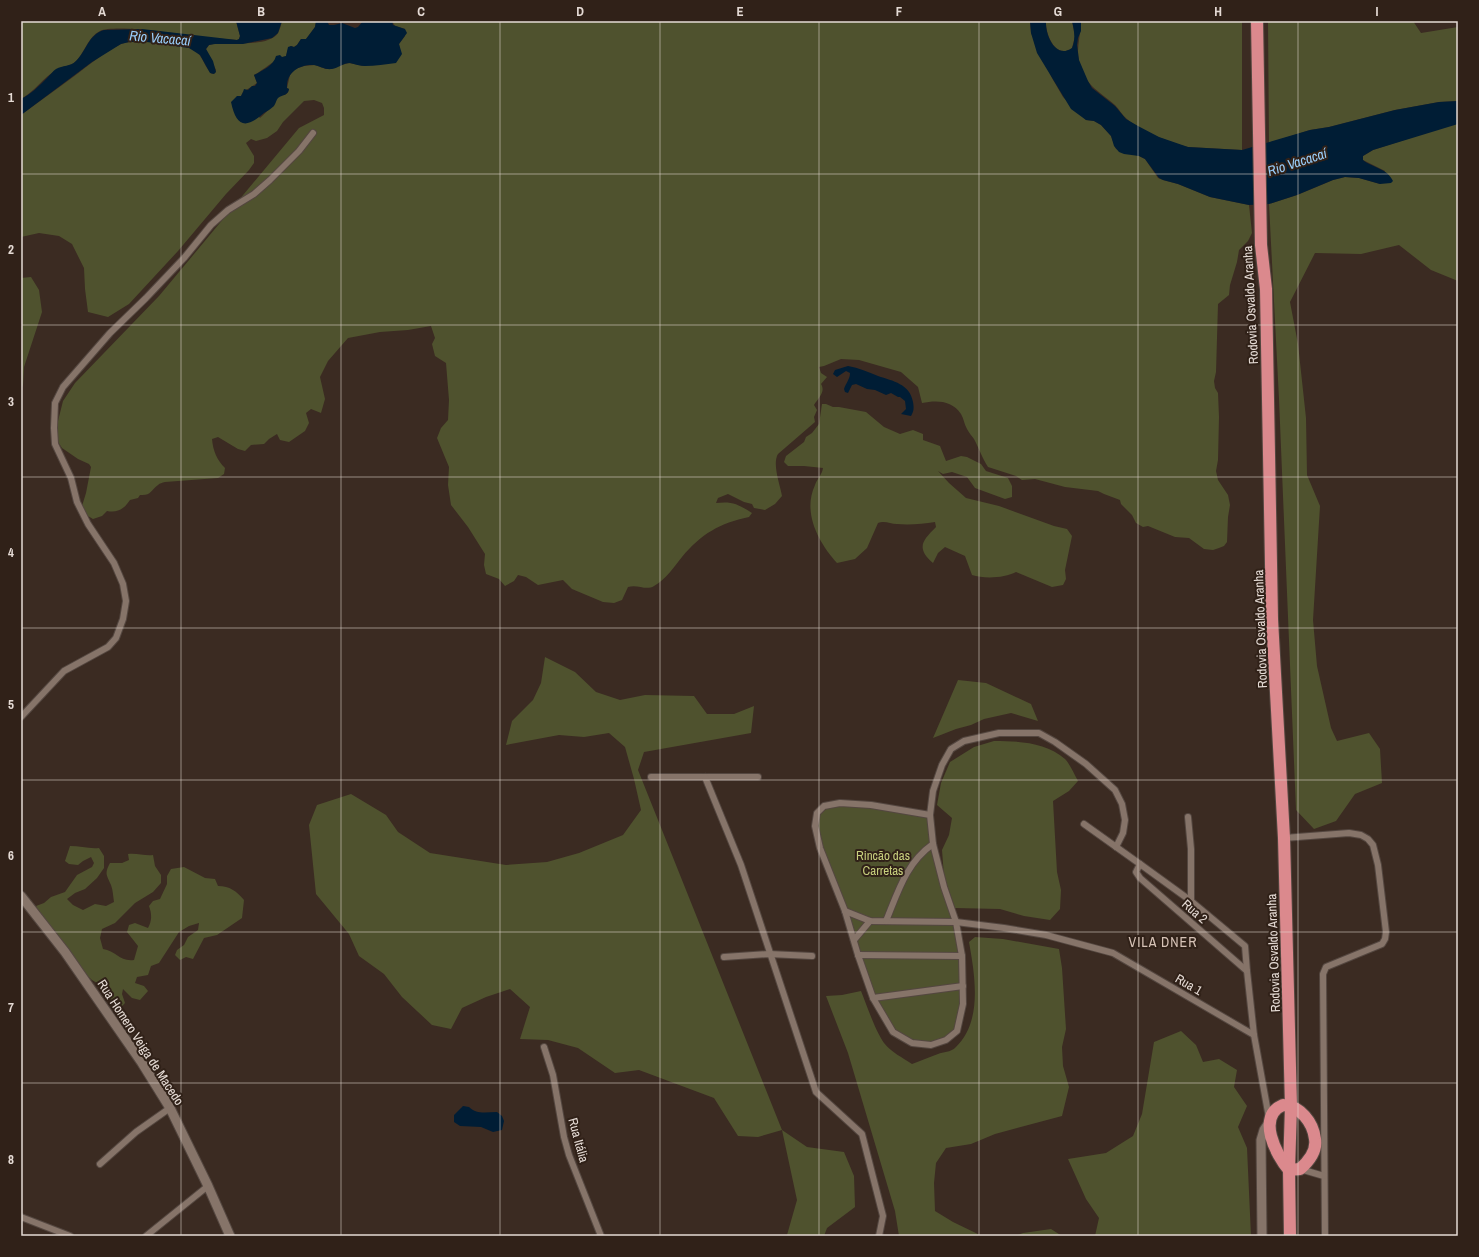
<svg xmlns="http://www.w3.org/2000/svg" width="1479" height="1257" viewBox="0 0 1479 1257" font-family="'Archivo Narrow',sans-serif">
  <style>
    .green { fill: #4f522e }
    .water { fill: #001d35 }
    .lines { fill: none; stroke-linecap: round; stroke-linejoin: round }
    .street-casing { stroke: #544740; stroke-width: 8 }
    .secondary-casing { stroke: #544740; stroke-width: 11 }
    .highway-casing { stroke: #544740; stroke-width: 14 }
    .street { stroke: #867469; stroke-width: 6 }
    .secondary { stroke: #867469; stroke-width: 9 }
    .highway { stroke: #db898d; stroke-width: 12 }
    .grid { fill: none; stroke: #e5dbd5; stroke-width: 1; stroke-opacity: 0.55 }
    .labels { text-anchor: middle; stroke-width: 4; stroke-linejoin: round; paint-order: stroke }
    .street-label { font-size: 13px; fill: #e5dbd5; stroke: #302118 }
    .park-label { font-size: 13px; fill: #c8d07e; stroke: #302118 }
    .water-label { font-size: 14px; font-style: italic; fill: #9acffc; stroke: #302118 }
    .neighbourhood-label { font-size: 14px; letter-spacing: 1px; fill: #d6c2b6; stroke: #302118 }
    .neatline { fill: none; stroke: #e5dbd5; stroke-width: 1.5 }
    .grid-label { font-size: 13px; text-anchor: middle; font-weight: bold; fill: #e5dbd5 }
  </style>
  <rect width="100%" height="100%" fill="#3b2b22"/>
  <g class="green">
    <path d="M 21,21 L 236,21 L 240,36 L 239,39 L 237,40 C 224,39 212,38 200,37 C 181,34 115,24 100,31 C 88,37 86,50 77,60 C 70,68 63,65 56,70 C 43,78 35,91 21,99 Z"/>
    <path d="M 282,21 L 316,22 L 315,27 L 306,39 L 301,39 L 297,45 L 294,47 L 291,46 L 288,49 L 286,56 C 273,60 265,69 254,75 L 257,83 L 243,92 L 241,96 L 260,118 C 265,113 270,109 274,104 C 276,102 276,100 277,98 C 282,93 287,98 289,89 L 287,88 L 290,75 L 295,69 L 304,66 L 315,65 L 326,69 L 349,63 L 364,66 L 400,51 L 399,44 L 405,36 L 405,29 L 395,26 L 392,21 L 1030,21 L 1031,33 L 1052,78 L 1063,97 L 1086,120 L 1094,121 L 1101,125 L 1111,136 L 1116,149 L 1139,156 L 1145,159 L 1158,178 L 1163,180 L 1178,184 L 1210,197 L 1249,205 L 1252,233 L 1248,241 L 1239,250 L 1237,262 L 1230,285 L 1229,295 L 1218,304 L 1216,372 L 1214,381 L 1215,388 L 1218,393 L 1219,417 L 1218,460 L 1216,471 L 1218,480 L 1228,495 L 1230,505 L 1228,517 L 1227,542 L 1224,546 L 1219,548 L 1213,550 L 1204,549 L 1189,538 L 1175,537 L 1148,526 L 1143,527 L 1136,523 L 1132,515 L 1121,504 L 1120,500 L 1104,494 L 1098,491 L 1065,487 L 1035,479 L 1022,480 L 1016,476 L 988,467 C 982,458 979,448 974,439 C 972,436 969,433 967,429 C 964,424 964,419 961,414 C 952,400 936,400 922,403 L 918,387 L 901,372 L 859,360 L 841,359 L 824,366 L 819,367 L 821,373 L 827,377 L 821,384 C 826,392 818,398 814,405 L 817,410 L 814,417 L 815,422 L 778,454 C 772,464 780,484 782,496 L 775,504 L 765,510 L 754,508 L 752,504 L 744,502 L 728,494 L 718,498 L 716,503 C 732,501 738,504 752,513 L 749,517 C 720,523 701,534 682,557 C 674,567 666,579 654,586 C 646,591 638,584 628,587 L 622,600 L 614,603 L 603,602 L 572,589 L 563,580 L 538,585 L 526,577 L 518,575 L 514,581 L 505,586 L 499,579 L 486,574 L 484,565 L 485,554 L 468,527 L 451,505 L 448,485 L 449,467 L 437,438 L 441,428 L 448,420 L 449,400 L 446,363 L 435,356 L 432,344 L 435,338 L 431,326 L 408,330 L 380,332 L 348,338 L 328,361 L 320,377 L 325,399 L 321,413 L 311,409 L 306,413 L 309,423 L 305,431 L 289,442 L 280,440 L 277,434 L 269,439 L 264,444 L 251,445 L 245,451 L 238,449 L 218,437 L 212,439 C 213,451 217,460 225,468 L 224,474 L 218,478 L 165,482 C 162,483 160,483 158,485 C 151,490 151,496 140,495 L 138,498 L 130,500 C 124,509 118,513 107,511 L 102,516 L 93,519 L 88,516 L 82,506 L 86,493 L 91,467 L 89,464 L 78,459 L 62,448 L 58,442 L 57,425 L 63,401 L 75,383 L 159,296 L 299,128 L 324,115 L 324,108 L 322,103 L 314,100 L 304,101 L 283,122 L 277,131 L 267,138 L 256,141 L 251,139 L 246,143 L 254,156 L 254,163 L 249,170 L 226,194 L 178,251 L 129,304 L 108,317 L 88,312 L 85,289 L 84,268 L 72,244 L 59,236 L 39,233 L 21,237 L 21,115 C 38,102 56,90 73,77 C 88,66 104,52 121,44 C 135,39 181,43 194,50 C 203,55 204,67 212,74 L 215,73 L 216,70 L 206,49 L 209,45 C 224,40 268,49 278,33 C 280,29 281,25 282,21 Z"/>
    <path d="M 1046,21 L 1072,21 L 1075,36 L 1072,48 C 1056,60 1045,34 1046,21 Z"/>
    <path d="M 1081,21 L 1242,21 L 1242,150 L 1188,147 C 1169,142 1142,132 1127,119 C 1122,115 1119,109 1115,105 C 1098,90 1084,85 1079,61 C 1076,47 1081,35 1081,21 Z"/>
    <polygon points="1268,21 1413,21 1421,33 1458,27 1458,101 1439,102 1395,110 1329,127 1310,130 1269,143"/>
    <polygon points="1453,124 1458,124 1458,281 1431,270 1399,245 1361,254 1315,253 1290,302 1298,344 1306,418 1307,475 1320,506 1313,620 1317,666 1331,728 1337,741 1369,733 1380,749 1382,783 1355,794 1336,821 1314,829 1296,810 1279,399 1269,204 1297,195 1333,180 1345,177 1359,178 1380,184 1385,171 1363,160 1363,156 1373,150"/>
    <polygon points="31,277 39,290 42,312 24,367 23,385 21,389 21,278"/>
    <path d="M 822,404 L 826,404 L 833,407 L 839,407 L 866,412 L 884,427 L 900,434 L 913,430 L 923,434 L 923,440 L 940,446 L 946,461 L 961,456 L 967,457 L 981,464 L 986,471 L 1008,478 L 1012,486 L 1012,497 L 1005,499 L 975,488 L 967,477 L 952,472 L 943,474 L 938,471 L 949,483 L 966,498 L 999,506 L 1054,526 L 1067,529 L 1072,536 L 1065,570 L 1066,579 L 1063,585 L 1052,587 L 1016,572 C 1005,578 984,579 972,575 L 965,556 L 945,547 L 938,553 L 933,563 C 916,548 922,541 936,527 L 935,522 C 923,524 909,525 897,524 C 890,524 885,520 878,523 L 867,548 L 855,559 L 837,563 C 819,543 802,513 815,485 C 817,479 822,475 823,468 L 804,466 L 788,466 L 784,462 L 786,456 L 804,442 L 806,437 L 812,433 L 819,424 Z"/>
    <polygon points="545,657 575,672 596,692 620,700 645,695 694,696 707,714 734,714 754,706 751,733 644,752 638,770 782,1130 807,1147 844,1152 854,1176 855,1207 827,1228 824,1236 785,1236 787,1235 797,1200 782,1130 758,1137 738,1136 714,1098 639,1070 615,1073 578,1048 548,1040 520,1039 530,1007 510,989 486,997 462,1008 451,1029 432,1025 402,997 384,974 359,956 349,934 316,894 309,825 317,805 351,794 386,815 398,832 430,853 506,865 547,862 579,853 623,835 641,810 634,779 625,747 609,733 584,737 559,735 506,745 512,721 533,700 541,683"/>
    <polygon points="958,680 986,683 1031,704 1038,721 1011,713 984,719 971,725 956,729 933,738"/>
    <path d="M 994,741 C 1018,741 1046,742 1065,759 C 1070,764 1074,774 1078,781 L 1069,791 L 1053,801 L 1057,872 L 1061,890 L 1060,909 L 1050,920 L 1024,916 L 1000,909 L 955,908 L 944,876 L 942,850 L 949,835 L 952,818 L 937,805 L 941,783 L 950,762 L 974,747 Z"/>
    <path d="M 840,803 L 930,815 L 933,844 L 956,922 L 963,1004 L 957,1031 L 931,1045 L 912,1043 L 893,1032 L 873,998 L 815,826 C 818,807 822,807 840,803 Z"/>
    <path d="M 70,846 C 80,846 89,849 99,848 L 104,856 L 104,868 L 97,878 L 85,889 L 75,893 L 67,899 L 73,905 L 83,910 L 95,904 L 106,906 L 114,902 C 113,896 113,890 111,885 C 107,875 104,874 110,863 L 122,863 L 129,860 L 128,854 C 137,853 145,856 153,855 L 155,866 L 161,875 L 161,883 L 153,892 L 135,903 L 115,923 L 102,929 L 100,938 L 103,949 C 116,951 120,962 134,960 L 138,946 L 127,932 L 129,925 L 135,923 L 148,928 C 152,921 152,914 149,906 L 153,901 L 160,899 L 167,884 L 167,876 L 171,869 L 184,867 L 205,878 L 215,879 L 218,886 C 230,886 236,891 244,900 L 242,918 L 217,935 L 204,938 L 193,959 L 186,957 L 180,960 L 175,955 L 177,950 L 184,945 L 188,937 L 198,930 L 199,923 L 189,926 L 179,932 L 159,963 L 151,966 L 148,975 L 137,977 L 135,983 L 144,986 L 148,991 L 140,1000 L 132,998 L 123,989 L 122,994 L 125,1003 L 122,1006 L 114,1003 L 97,983 L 92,980 L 80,969 L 71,957 L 66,946 L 51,930 L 36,906 L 44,903 L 51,897 L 65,892 L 77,875 L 92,867 L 94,863 L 91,857 L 83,861 L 78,865 L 69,864 L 65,861 Z"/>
    <path d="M 975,937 L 1003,939 L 1059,949 L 1062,968 L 1066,1029 L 1062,1047 L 1063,1066 L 1069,1087 L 1062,1116 L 995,1134 L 971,1144 L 946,1148 L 936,1163 L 934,1183 L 935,1211 L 953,1222 L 982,1236 L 899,1236 L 895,1211 L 848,1053 L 826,996 L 842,995 L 861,991 C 867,1006 875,1030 884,1043 C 891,1052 903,1058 912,1064 C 921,1061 929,1057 938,1054 C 943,1052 951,1052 955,1048 C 983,1022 975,976 969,942 Z"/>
    <polygon points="1181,1031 1196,1045 1203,1062 1219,1059 1237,1070 1234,1087 1247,1106 1238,1127 1247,1148 1251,1236 1095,1236 1099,1218 1086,1199 1068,1159 1106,1153 1133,1136 1142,1114 1154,1042"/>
    <polygon points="1051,1229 1062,1236 1015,1236 1023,1233"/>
  </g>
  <g class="water">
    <path d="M 236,21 L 282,21 L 278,33 L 272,38 L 243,44 L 215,44 L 209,45 L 206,49 L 213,61 L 216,72 L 214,74 L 210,73 L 200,55 L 189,48 L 147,42 L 129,42 L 121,44 L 92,62 L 21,115 L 21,99 C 31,94 39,86 47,78 C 50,75 53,71 56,69 C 63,65 70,67 76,61 C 87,50 88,35 104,30 L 142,29 L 237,40 L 239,39 L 240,36 Z"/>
    <path d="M 316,21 L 327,21 L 329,25 L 334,25 L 342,23 L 355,28 L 358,27 L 363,21 L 392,21 L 393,25 L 405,29 L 407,33 L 399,44 L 402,54 L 396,63 C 386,64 375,66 365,66 C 360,66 355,64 350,63 C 343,63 338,68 332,69 C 325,70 320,66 314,65 C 300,64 286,72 287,88 L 289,89 C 288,96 283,94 278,98 C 276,100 276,103 274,106 C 271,109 267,111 264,113 C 245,130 236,126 231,102 L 237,96 L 241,96 L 243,92 L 244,89 L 248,90 L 252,86 L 255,86 L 257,83 L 254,75 C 262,71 274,65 276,56 L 280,55 L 282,57 L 286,56 L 288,47 L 291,46 L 294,47 L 297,45 L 301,39 L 306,39 L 315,27 Z"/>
    <path d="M 1030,21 L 1046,21 C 1045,34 1055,60 1072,48 C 1076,39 1074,30 1072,21 L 1081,21 L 1081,31 L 1078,38 L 1077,45 L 1079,60 L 1088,81 L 1092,88 L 1115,106 L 1126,119 L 1138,126 L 1159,137 L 1188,147 L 1242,150 L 1310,130 L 1329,127 L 1395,110 L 1439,102 L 1458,101 L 1458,124 L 1373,150 L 1363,156 L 1363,160 C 1373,168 1387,168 1393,181 L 1391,183 L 1380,184 L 1359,178 L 1345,177 L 1333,180 L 1297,195 L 1269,204 L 1249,205 L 1210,197 L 1178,184 L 1163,180 L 1159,178 L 1145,159 L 1139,156 L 1124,154 L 1119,152 L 1114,146 L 1111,136 L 1101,125 L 1094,121 L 1086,120 L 1071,109 L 1037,53 L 1031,33 Z"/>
    <path d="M 848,366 C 859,368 868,372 878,376 C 893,381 910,384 913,402 C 914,408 914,411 911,416 L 901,414 L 906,409 L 905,401 L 900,397 L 898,397 L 891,393 L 886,395 L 875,390 L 867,389 L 856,384 L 852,385 L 848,393 L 845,392 L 844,389 C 846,383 850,379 850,373 L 846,371 L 837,377 L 833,374 L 835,370 Z"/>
    <path d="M 463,1106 L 469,1107 C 477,1115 487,1112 497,1112 L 502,1116 L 504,1121 L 502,1130 L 493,1132 L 481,1127 L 460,1126 L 454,1122 L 454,1115 Z"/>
  </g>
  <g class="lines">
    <defs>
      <g id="street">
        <polyline points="21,717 64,671 108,647 116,638 123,619 126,601 123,584 114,563 88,524 77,502 71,478 55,444 54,428 55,403 63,387 110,333 146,298 184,258 211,225 228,210 254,194 270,180 299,151 313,133"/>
        <polyline points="651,777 758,777"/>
        <polyline points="705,777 741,865 816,1092 862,1134 883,1216 879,1236"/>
        <polyline points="930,815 871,805 840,803 824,806 817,813 815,826 820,848 845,911 858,955 873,998 893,1032 912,1043 931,1045 946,1040 957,1031 963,1004 962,956 956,922 944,887 933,844 930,815 933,791 942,765 951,749 964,741 999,733 1039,733 1055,742 1086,764 1115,790 1122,804 1125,820 1123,833 1116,847"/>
        <polyline points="1188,817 1191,849 1191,901"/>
        <polyline points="1084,824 1140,864 1136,872 1140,878 1247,971 1254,1035 1269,1118"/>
        <polyline points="1284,838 1349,833 1361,835 1368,839 1373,845 1378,865 1386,932 1385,939 1382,944 1326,967 1323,974 1325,1236"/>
        <polyline points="1140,864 1191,901 1245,946 1247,971"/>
        <polyline points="845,911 870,921 956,922 1004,928 1046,935 1113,953 1254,1035"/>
        <path d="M 886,921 C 898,892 906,863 933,844"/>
        <polyline points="854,940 870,921"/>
        <polyline points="858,955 962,956"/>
        <polyline points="724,957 769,954 812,956"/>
        <polyline points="873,998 963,986"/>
        <polyline points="544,1047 553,1075 564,1137 569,1155 601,1236"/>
        <polyline points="100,1164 136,1132 170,1108"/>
        <polyline points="1300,1169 1324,1176"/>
        <polyline points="21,1217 70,1236"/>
        <polyline points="146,1236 208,1186"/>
      </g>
      <g id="secondary">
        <polyline points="21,896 65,952 142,1063 170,1108 208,1186 230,1236"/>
        <polyline points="1262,1236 1261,1140 1264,1130 1270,1121"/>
      </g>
      <g id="highway">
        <polyline points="1257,21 1261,245 1266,289 1272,619 1284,838 1291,1106 1289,1170 1290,1236"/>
        <path d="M 1283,1105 C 1300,1106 1313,1122 1315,1139 C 1317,1151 1308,1162 1300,1169 L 1289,1170 C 1276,1155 1256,1116 1283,1105 Z"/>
      </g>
    </defs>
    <use href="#street" class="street-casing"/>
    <use href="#secondary" class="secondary-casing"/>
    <use href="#highway" class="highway-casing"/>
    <use href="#street" class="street"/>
    <use href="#secondary" class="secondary"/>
    <use href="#highway" class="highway"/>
  </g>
  <path class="grid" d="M 181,21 L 181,1236M 341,21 L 341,1236M 500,21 L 500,1236M 660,21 L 660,1236M 819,21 L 819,1236M 979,21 L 979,1236M 1138,21 L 1138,1236M 1298,21 L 1298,1236M 21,174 L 1458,174M 21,325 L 1458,325M 21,477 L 1458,477M 21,628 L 1458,628M 21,780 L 1458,780M 21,932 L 1458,932M 21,1083 L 1458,1083"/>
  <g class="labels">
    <g class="street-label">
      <text transform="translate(1250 305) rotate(-93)" y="5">Rodovia Osvaldo Aranha</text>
      <text transform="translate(1260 629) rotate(-92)" y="5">Rodovia Osvaldo Aranha</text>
      <text transform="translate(1195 911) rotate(41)" y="5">Rua 2</text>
      <text transform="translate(1273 953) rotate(-92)" y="5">Rodovia Osvaldo Aranha</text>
      <text transform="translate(1189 984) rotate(30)" y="5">Rua 1</text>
      <text transform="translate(141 1042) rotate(57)" y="5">Rua Homero Veiga de Macedo</text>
      <text transform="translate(579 1140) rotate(75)" y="5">Rua Itália</text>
    </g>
    <g class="park-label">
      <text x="883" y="860">Rincão das<tspan x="883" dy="15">Carretas</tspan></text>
    </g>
    <g class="water-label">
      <text transform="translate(160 38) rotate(5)" y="5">Rio Vacacaí</text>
      <text transform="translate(1297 162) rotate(-18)" y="5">Rio Vacacaí</text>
    </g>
    <g class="neighbourhood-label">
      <text x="1163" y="947">VILA DNER</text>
    </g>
  </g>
  <rect width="1479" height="1257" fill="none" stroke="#302118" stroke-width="44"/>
  <rect x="22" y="22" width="1435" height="1213" class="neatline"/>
  <g class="grid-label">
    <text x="102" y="16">A</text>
    <text x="261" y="16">B</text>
    <text x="421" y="16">C</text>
    <text x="580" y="16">D</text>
    <text x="740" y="16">E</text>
    <text x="899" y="16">F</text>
    <text x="1058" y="16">G</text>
    <text x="1218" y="16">H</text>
    <text x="1377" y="16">I</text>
    <text x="11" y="102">1</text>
    <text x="11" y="254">2</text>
    <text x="11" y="406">3</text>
    <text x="11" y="557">4</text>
    <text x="11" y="709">5</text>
    <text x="11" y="860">6</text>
    <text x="11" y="1012">7</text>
    <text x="11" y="1164">8</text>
  </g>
</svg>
